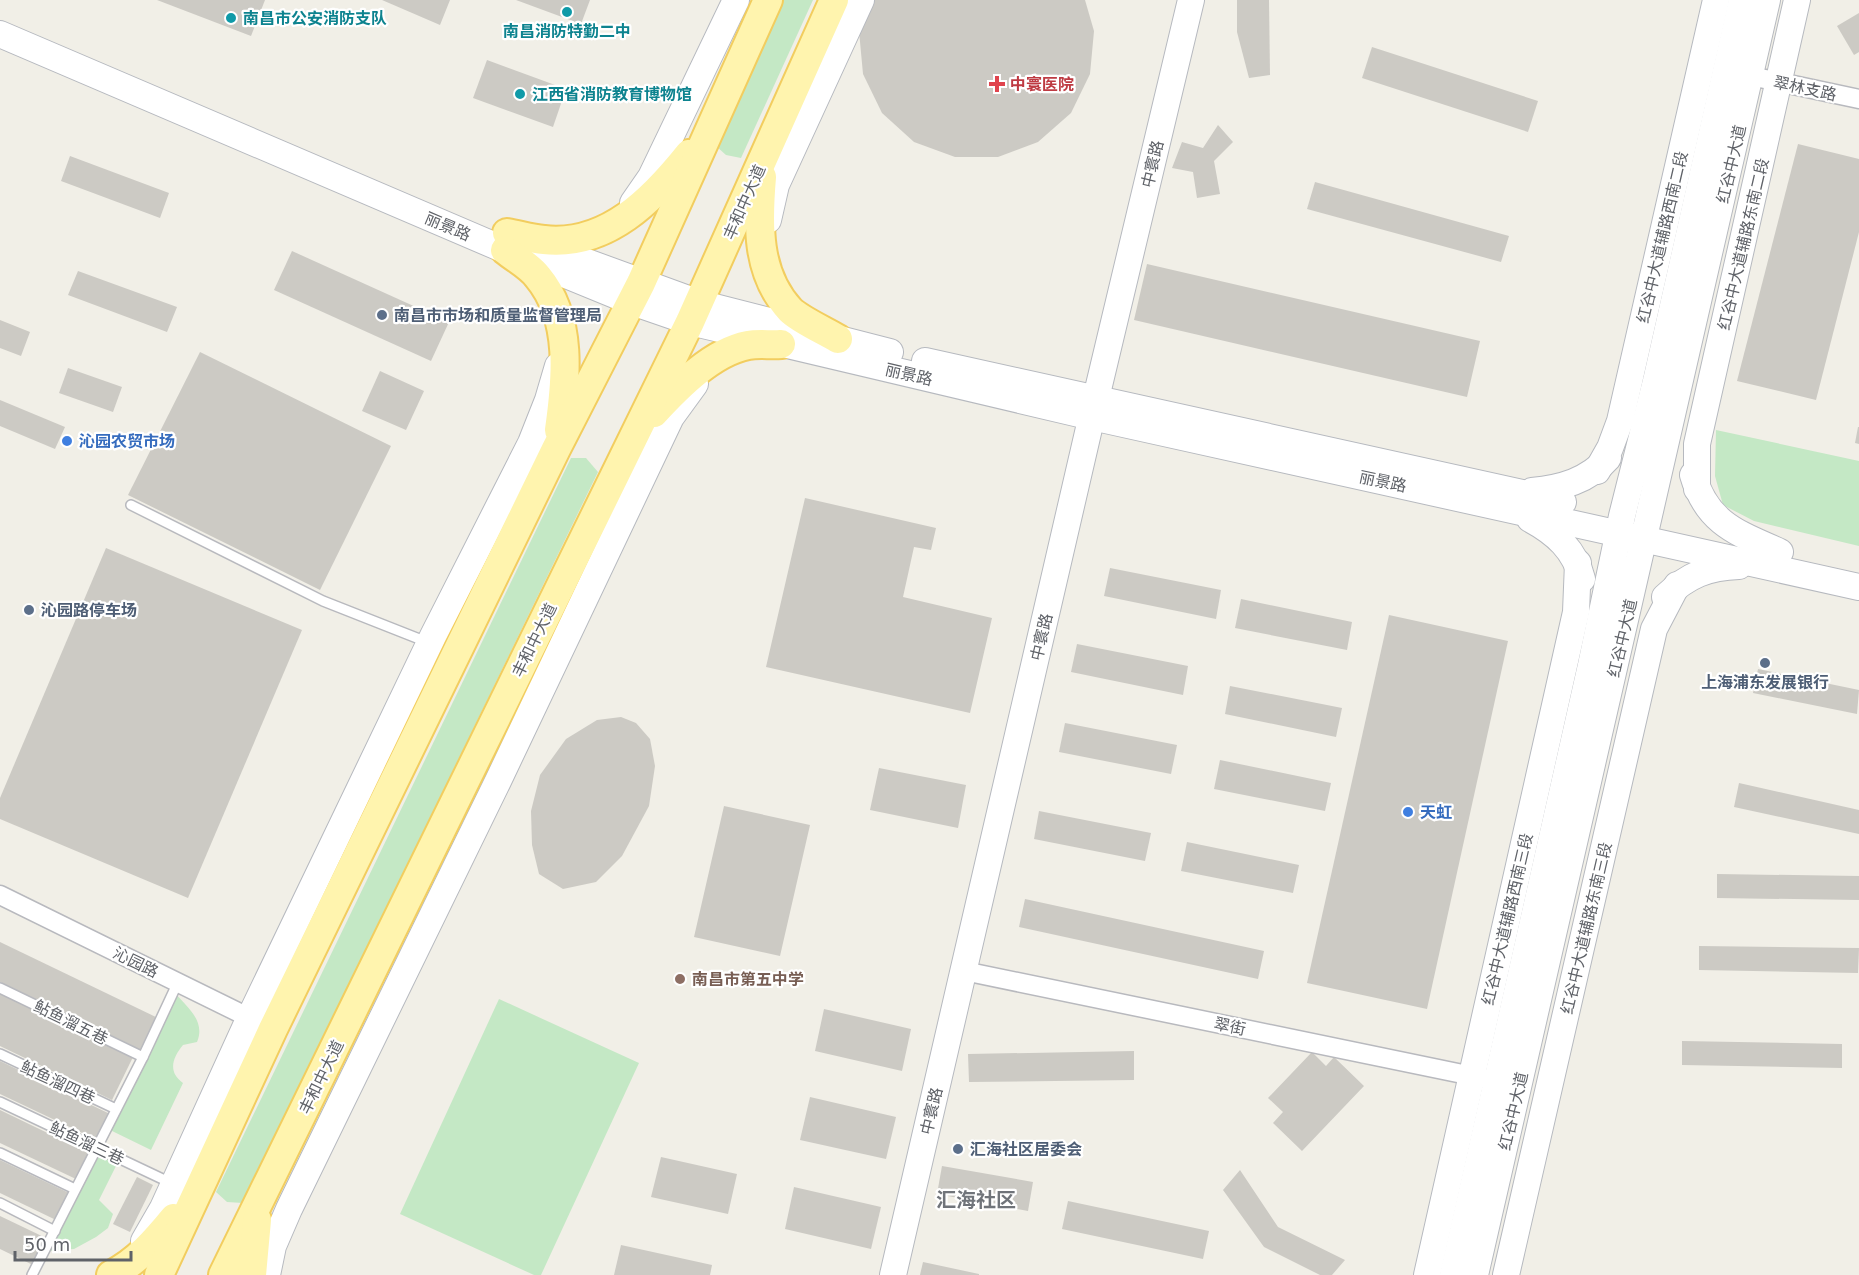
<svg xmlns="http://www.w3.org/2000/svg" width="1859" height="1275" viewBox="0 0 1859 1275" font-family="'DejaVu Sans','Noto Sans SC',sans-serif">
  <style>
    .green { fill: #c4e8c5 }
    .building { fill: #cccac4 }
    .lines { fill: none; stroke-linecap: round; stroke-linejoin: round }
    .lane-casing { stroke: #b8b9be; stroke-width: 12 }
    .street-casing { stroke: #b8b9be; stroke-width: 21 }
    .secondary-casing { stroke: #b6b9bf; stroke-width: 28 }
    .primary-casing { stroke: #f2cd5f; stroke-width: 32 }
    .lane { stroke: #fff; stroke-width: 9 }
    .street { stroke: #fff; stroke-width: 18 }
    .secondary { stroke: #fff; stroke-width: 26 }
    .primary { stroke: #fff4ae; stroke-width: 28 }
    .culture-dot { fill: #0f9aa8; stroke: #fff; stroke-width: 2 }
    .health-dot { fill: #e0444e; stroke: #fff; stroke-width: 2 }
    .service-dot { fill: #5c6f8a; stroke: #fff; stroke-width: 2 }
    .shop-dot { fill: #3f7fe0; stroke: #fff; stroke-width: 2 }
    .education-dot { fill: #8d6e63; stroke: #fff; stroke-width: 2 }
    .labels { text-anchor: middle; stroke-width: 4.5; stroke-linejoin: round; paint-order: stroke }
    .culture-label { font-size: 16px; font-weight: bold; fill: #0d838f; stroke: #fff; text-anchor: start }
    .health-label { font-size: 16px; font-weight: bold; fill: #be3a42; stroke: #fff; text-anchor: start }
    .street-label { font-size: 16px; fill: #5f6268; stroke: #fff }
    .service-label { font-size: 16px; font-weight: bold; fill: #4e5e75; stroke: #fff; text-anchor: start }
    .shop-label { font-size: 16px; font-weight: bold; fill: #366cbe; stroke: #fff; text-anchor: start }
    .education-label { font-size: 16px; font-weight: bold; fill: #785e54; stroke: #fff; text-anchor: start }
    .quarter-label { font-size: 20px; font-weight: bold; fill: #70747a; stroke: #fff }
  </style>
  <rect width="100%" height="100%" fill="#f1efe7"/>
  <g class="green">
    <polygon points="783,0 813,0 741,158 726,155 716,146"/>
    <polygon points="1716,430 1859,461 1859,546 1754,521 1723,505 1715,476"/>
    <polygon points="571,458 586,458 598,472 243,1203 227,1202 216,1192"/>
    <path d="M 174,992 C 187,1007 206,1021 197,1042 L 183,1045 C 173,1057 167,1072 183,1083 L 151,1150 L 110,1130 Z"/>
    <polygon points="499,999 639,1063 541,1275 534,1275 400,1214"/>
    <polygon points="96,1153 117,1164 99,1200 113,1214 108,1228 96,1237 74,1249 47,1251"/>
  </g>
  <g class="building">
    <polygon points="157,0 265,0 251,36"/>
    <polygon points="382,0 450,0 440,25"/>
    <polygon points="516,0 590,0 581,24"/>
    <polygon points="868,0 1085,0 1094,31 1090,74 1071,113 1038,142 998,157 955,157 914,142 882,113 863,74 859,31"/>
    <polygon points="1237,0 1269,0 1270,75 1249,78 1237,32"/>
    <polygon points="1859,13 1859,52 1854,55 1837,26"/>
    <polygon points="1372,47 1538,101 1528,132 1362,78"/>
    <polygon points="487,60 566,89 553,127 473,98"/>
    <polygon points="1218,125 1233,142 1214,161 1220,194 1197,198 1193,172 1172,168 1182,142 1203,148"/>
    <polygon points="1798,144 1859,159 1859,232 1816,400 1737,381"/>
    <polygon points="70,156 169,193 160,218 61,181"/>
    <polygon points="1315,182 1509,236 1501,262 1307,209"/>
    <polygon points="292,251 449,322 431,361 274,290"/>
    <polygon points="1147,264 1480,341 1467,397 1134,320"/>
    <polygon points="78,271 177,307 167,332 68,295"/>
    <polygon points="0,320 30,332 21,356 0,348"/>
    <polygon points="200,352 391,446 320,590 128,495"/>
    <polygon points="68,368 122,387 113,412 59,393"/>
    <polygon points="380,371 424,391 406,430 362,411"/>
    <polygon points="0,400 65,427 55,449 0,426"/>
    <polygon points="1858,427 1859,427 1859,444 1855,443"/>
    <polygon points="805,498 936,528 931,550 914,547 903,597 992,618 970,713 766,667"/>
    <polygon points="106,548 302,630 188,898 0,819 0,798"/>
    <polygon points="1110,568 1221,590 1216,619 1104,596"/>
    <polygon points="1241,599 1352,622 1347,650 1235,628"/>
    <polygon points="1389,615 1508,641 1427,1009 1307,983"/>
    <polygon points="1077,644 1188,666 1183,695 1071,672"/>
    <polygon points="1758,669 1859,690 1857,714 1753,693"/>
    <polygon points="1230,686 1342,708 1336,737 1225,714"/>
    <polygon points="621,717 636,723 650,739 655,766 649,806 622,856 596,882 563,889 539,874 532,845 531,811 540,775 566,739 597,720"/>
    <polygon points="1065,723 1177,745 1171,774 1059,752"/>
    <polygon points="1220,760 1331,783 1325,811 1214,789"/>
    <polygon points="879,768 966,785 958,828 870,810"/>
    <polygon points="1739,783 1859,810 1859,834 1734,807"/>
    <polygon points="724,806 810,825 780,956 694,937"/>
    <polygon points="1039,811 1151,833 1145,861 1034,839"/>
    <polygon points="1187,842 1299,865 1293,893 1181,871"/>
    <polygon points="1717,874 1859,876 1859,900 1717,898"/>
    <polygon points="1025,899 1264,951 1258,979 1019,927"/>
    <polygon points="0,942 160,1019 145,1052 0,982"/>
    <polygon points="1699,946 1859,948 1858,973 1699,970"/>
    <polygon points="0,993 133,1057 112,1100 0,1046"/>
    <polygon points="824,1009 911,1029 902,1071 815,1051"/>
    <polygon points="1682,1041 1842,1044 1842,1068 1682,1065"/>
    <polygon points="1134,1051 1134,1080 969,1082 968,1054"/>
    <polygon points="1312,1052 1326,1066 1334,1057 1364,1086 1302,1151 1273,1123 1283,1112 1268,1098"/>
    <polygon points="0,1061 110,1114 97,1140 0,1094"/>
    <polygon points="810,1097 896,1117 886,1159 800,1140"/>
    <polygon points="0,1110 91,1154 78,1180 0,1143"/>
    <polygon points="661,1157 737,1174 728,1214 651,1197"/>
    <polygon points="0,1160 69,1193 56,1220 0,1193"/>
    <polygon points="942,1166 1033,1182 1028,1211 937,1194"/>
    <polygon points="1240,1170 1278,1227 1345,1260 1332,1275 1320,1275 1264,1247 1223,1190"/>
    <polygon points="137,1177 153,1185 130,1232 113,1224"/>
    <polygon points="794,1187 881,1207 871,1249 785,1229"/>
    <polygon points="1068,1201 1209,1231 1203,1259 1062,1229"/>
    <polygon points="0,1216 48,1239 35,1266 0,1249"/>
    <polygon points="621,1245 712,1265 710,1275 614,1275"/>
    <polygon points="923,1262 979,1274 979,1275 920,1275"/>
  </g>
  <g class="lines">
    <defs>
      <g id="lane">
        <polyline points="131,505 323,601 427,642"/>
        <polyline points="0,988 143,1057"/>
        <polyline points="0,1054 116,1109"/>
        <polyline points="0,1102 171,1183"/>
        <polyline points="0,1153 75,1189"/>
        <polyline points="0,1203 55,1231"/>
        <polyline points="32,1275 143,1057 178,982"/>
      </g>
      <g id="street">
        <polyline points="1751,76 1859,99"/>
        <polyline points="0,895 260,1023"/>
        <polyline points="964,971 1482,1078"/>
      </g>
      <g id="secondary">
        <polyline points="0,34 505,250 632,302 690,322 1092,417 1859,587"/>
        <polyline points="633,203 651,177 736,0"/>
        <polyline points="768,220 776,185 861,0"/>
        <polyline points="532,242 699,303 890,352"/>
        <polyline points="925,361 1563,502"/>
        <polyline points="1597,471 1610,448 1620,421 1716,0"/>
        <path d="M 1693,475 C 1707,524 1738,533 1780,552"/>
        <polyline points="1697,489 1697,444 1797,0"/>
        <path d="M 1532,491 C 1561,488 1588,481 1608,458"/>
        <path d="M 1530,519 C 1556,533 1575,550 1582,579"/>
        <path d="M 1665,597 C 1688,575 1708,567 1739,566"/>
        <polyline points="144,1241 163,1208 250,1017 433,636 531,443 548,400 558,366"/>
        <polyline points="267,1275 273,1246 289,1209 498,781 671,417 695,384"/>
        <polyline points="893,1275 1096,398 1191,0"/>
        <polyline points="1427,1275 1576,612 1578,563"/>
        <polyline points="1453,1275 1591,665 1622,516 1656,381 1742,0"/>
        <polyline points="1475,1275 1767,0"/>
        <polyline points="1506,1275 1654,629 1677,585"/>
      </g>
      <g id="primary">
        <path d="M 762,177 C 758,224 756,273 790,310 C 800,320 825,331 838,339"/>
        <path d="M 507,233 C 519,235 531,239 544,240 C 607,247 653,199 689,154"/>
        <path d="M 505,250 C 516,259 530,266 538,277 C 573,319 566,380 559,430"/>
        <path d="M 654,413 C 678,387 712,352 748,345 C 759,343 771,345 781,344"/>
        <path d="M 111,1275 C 138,1261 155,1241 174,1218"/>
        <polyline points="159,1275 273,1029 556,449 641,283 768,0"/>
        <polyline points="223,1275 690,322 834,0"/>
        <polyline points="252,1275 257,1220"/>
      </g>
    </defs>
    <use href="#lane" class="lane-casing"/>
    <use href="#street" class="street-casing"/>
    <use href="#secondary" class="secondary-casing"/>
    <use href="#primary" class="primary-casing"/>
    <use href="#lane" class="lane"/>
    <use href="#street" class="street"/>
    <use href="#secondary" class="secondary"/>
    <use href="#primary" class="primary"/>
  </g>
  <g class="culture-dot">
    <circle cx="567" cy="12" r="6"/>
    <circle cx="231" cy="18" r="6"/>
    <circle cx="520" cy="94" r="6"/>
  </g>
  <path class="health-dot" d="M994 75h6v6h6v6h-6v6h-6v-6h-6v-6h6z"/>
  <g class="service-dot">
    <circle cx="382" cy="315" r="6"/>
    <circle cx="29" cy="610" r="6"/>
    <circle cx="1765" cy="663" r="6"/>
    <circle cx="958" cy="1149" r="6"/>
  </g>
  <g class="shop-dot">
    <circle cx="67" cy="441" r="6"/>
    <circle cx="1408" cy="812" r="6"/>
  </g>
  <circle class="education-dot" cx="680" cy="979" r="6"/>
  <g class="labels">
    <g class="culture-label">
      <text x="243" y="24">南昌市公安消防支队</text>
      <text x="567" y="37" text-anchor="middle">南昌消防特勤二中</text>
      <text x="532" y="100">江西省消防教育博物馆</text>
    </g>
    <g class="health-label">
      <text x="1010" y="90">中寰医院</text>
    </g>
    <g class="street-label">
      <text transform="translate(1805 88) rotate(12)" y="6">翠林支路</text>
      <text transform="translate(1152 164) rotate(-77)" y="6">中寰路</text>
      <text transform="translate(1731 164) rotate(-77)" y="6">红谷中大道</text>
      <text transform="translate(744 202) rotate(-66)" y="6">丰和中大道</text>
      <text transform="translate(448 226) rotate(23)" y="6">丽景路</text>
      <text transform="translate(1662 237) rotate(-77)" y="6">红谷中大道辅路西南二段</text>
      <text transform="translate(1743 244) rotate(-77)" y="6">红谷中大道辅路东南二段</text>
      <text transform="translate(909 374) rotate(13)" y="6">丽景路</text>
      <text transform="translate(1383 481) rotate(12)" y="6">丽景路</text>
      <text transform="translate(1041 637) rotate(-77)" y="6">中寰路</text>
      <text transform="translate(1622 638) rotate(-77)" y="6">红谷中大道</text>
      <text transform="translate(534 640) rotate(-64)" y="6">丰和中大道</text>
      <text transform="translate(1507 919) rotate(-77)" y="6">红谷中大道辅路西南三段</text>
      <text transform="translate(1586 928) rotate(-77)" y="6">红谷中大道辅路东南三段</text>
      <text transform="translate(136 962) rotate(26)" y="6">沁园路</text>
      <text transform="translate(71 1022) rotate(26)" y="6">鲇鱼溜五巷</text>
      <text transform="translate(1230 1026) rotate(12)" y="6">翠街</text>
      <text transform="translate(321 1077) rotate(-64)" y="6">丰和中大道</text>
      <text transform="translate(58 1082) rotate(25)" y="6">鲇鱼溜四巷</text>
      <text transform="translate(931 1111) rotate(-77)" y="6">中寰路</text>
      <text transform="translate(1513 1111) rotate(-77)" y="6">红谷中大道</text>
      <text transform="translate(87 1143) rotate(25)" y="6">鲇鱼溜三巷</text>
    </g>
    <g class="service-label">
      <text x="394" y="321">南昌市市场和质量监督管理局</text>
      <text x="41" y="616">沁园路停车场</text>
      <text x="1765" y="688" text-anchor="middle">上海浦东发展银行</text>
      <text x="970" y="1155">汇海社区居委会</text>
    </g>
    <g class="shop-label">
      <text x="79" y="447">沁园农贸市场</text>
      <text x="1420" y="818">天虹</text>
    </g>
    <g class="education-label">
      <text x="692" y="985">南昌市第五中学</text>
    </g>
    <g class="quarter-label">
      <text x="976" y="1207">汇海社区</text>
    </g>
  </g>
  <path d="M15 1251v9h116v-9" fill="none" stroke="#5f6268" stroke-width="3"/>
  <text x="24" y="1251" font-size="18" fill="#5f6268" stroke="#ffffff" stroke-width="4.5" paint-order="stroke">50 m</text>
</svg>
